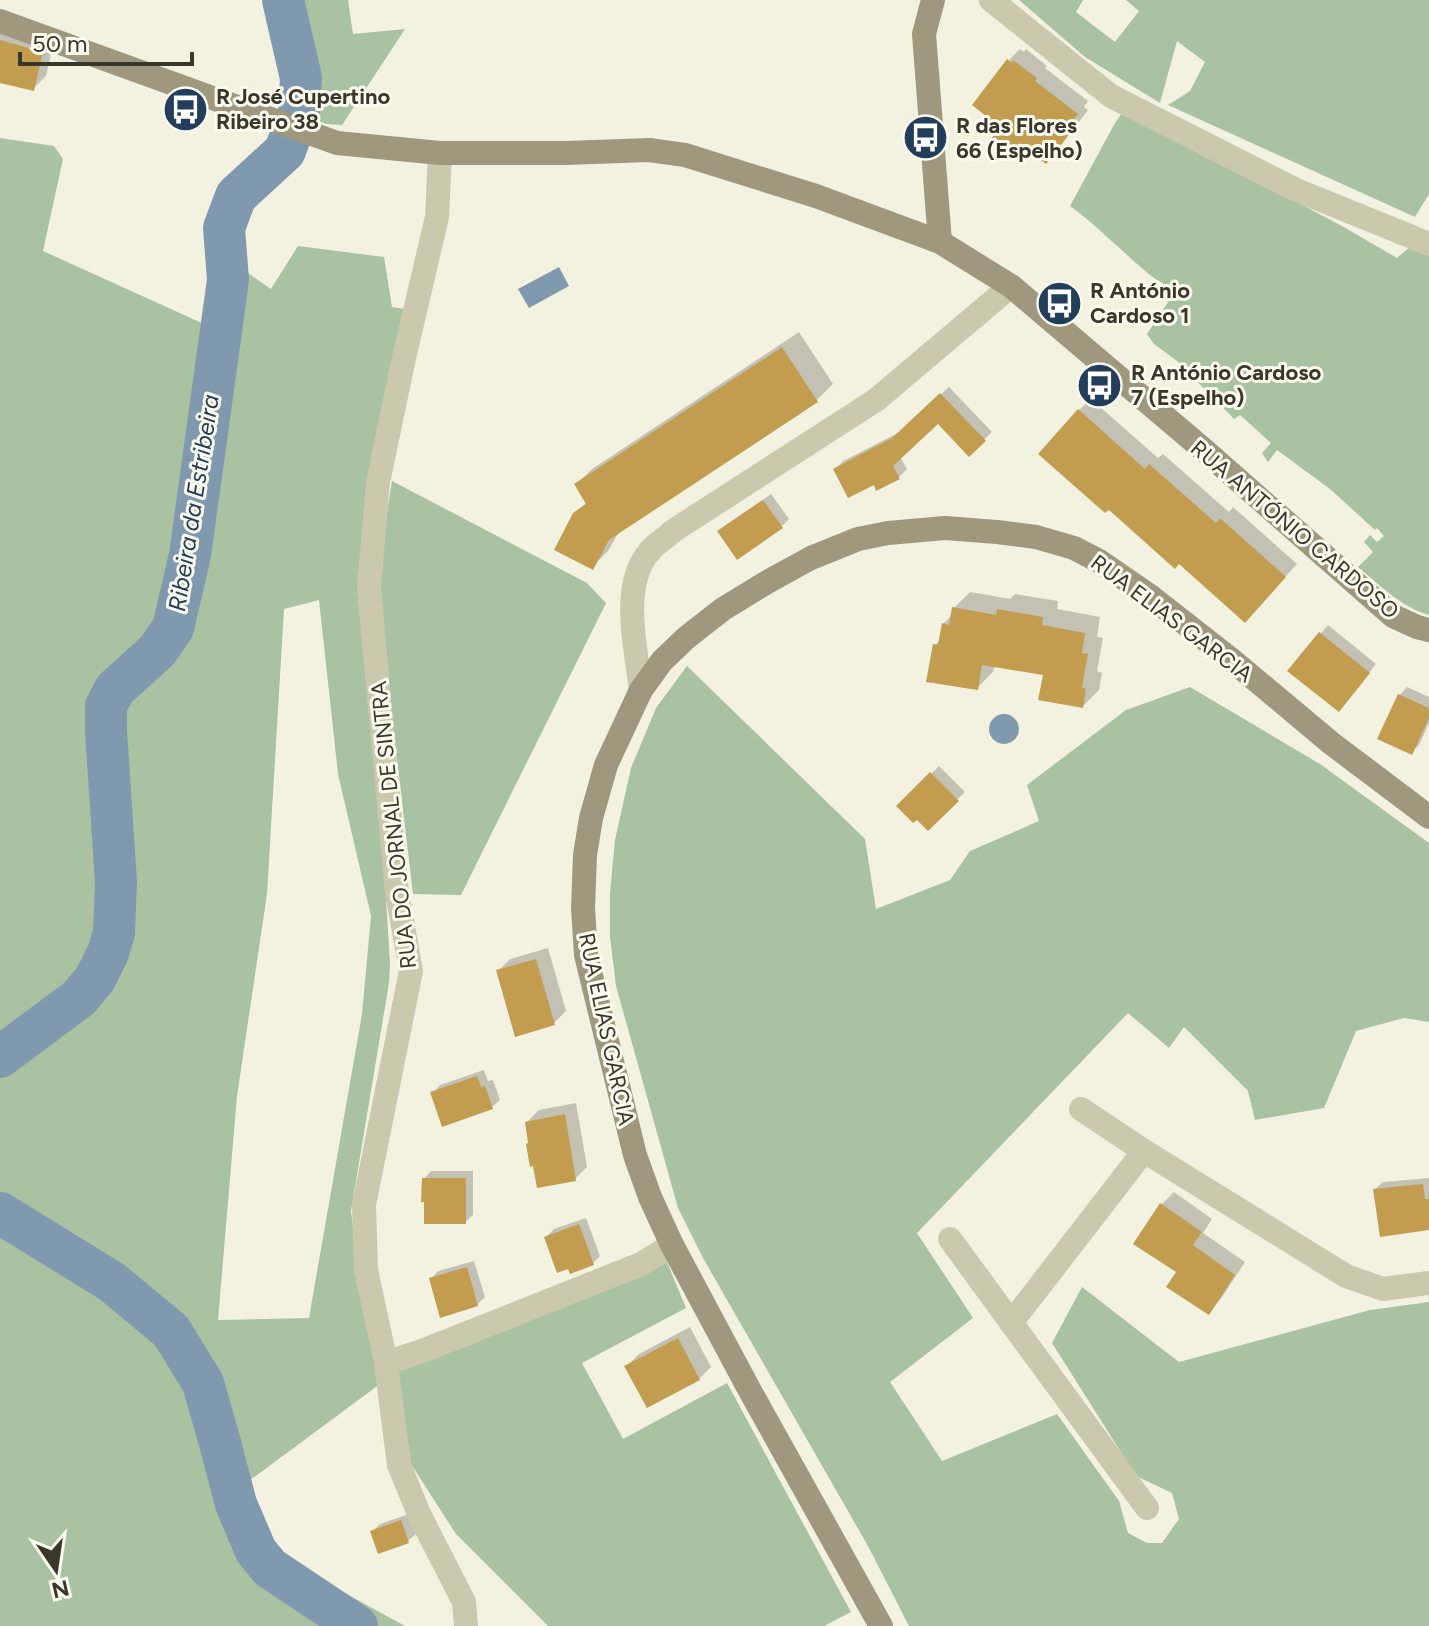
<svg xmlns="http://www.w3.org/2000/svg" width="1429" height="1626" viewBox="0 0 1429 1626" font-family="Figtree,sans-serif">
  <style>
    .green { fill: #a9c2a1; fill-rule: evenodd }
    .water { fill: #8199af }
    .shadow { fill: #0003 }
    .lines { fill: none; stroke-linecap: round; stroke-linejoin: round }
    .river { stroke: #8199af; stroke-width: 42 }
    .building { fill: #c29d50 }
    .street { stroke: #cbc8ad; stroke-width: 24 }
    .secondary { stroke: #9f987e; stroke-width: 24 }
    .labels { text-anchor: middle; stroke-width: 6; stroke-linejoin: round; paint-order: stroke }
    .poi-label { font-size: 22px; font-weight: bold; fill: #3a362b; stroke: #fafaee; text-anchor: start }
    .street-label { font-size: 22px; fill: #3a362b; stroke: #fafaee }
    .water-label { font-size: 24px; font-style: italic; fill: #223e5b; stroke: #fafaee }
  </style>
  <rect width="100%" height="100%" fill="#f3f2e1"/>
  <g class="green">
    <polygon points="270,0 348,0 353,34 405,29 342,125 326,124 289,109 289,77"/>
    <polygon points="1019,0 1083,0 1076,12 1115,42 1139,11 1126,0 1429,0 1429,194 1415,217 1168,105 1190,91 1205,62 1177,41 1160,103 1085,57"/>
    <path d="M 1124,110 L 1342,226 L 1397,258 L 1412,245 L 1429,251 L 1429,615 C 1401,607 1381,586 1358,567 L 1373,552 L 1364,542 L 1370,535 L 1377,542 L 1384,536 L 1377,528 L 1375,530 L 1330,489 L 1277,450 L 1268,462 L 1262,453 L 1271,443 L 1240,415 L 1234,419 L 1177,361 L 1154,344 L 1147,334 L 1174,293 C 1169,285 1161,283 1154,278 C 1125,255 1100,228 1070,206 L 1115,123 Z"/>
    <path d="M 0,138 L 54,146 L 63,159 L 43,251 L 204,324 L 229,198 L 236,188 L 281,141 L 306,151 L 244,206 L 237,239 L 235,264 L 271,289 L 298,246 L 384,257 L 392,307 L 405,309 L 373,472 L 381,819 L 390,964 L 389,983 L 351,1211 L 362,1300 L 380,1384 L 242,1486 L 261,1538 L 281,1558 L 405,1626 L 0,1626 ZM 319,600 L 338,774 L 371,916 L 362,1014 L 309,1318 L 218,1320 L 237,1096 L 267,894 L 284,609 Z"/>
    <polygon points="392,481 587,583 606,603 461,895 413,894 376,582"/>
    <polygon points="687,666 865,839 876,909 950,880 970,851 1039,821 1027,785 1126,710 1190,687 1320,764 1429,843 1429,1022 1404,1018 1356,1031 1324,1108 1255,1120 1248,1091 1184,1027 1169,1048 1128,1013 917,1233 973,1318 890,1382 942,1461 1057,1414 1119,1501 1128,1533 1147,1543 1162,1543 1179,1519 1172,1493 1136,1476 1052,1343 1082,1287 1179,1362 1370,1310 1429,1302 1429,1626 909,1626 868,1546 703,1258 678,1208 616,986 610,937 610,893 615,840 631,768 656,708"/>
    <polygon points="666,1260 686,1308 582,1363 623,1439 727,1383 851,1612 824,1626 548,1626 456,1534 411,1464 397,1371"/>
  </g>
  <g class="water">
    <polygon points="559,267 569,286 529,308 518,289"/>
    <circle cx="1004" cy="729" r="15"/>
  </g>
  <g class="shadow">
    <polygon points="0,26 54,41 46,76 34,88 0,81"/>
    <polygon points="1020,49 1024,52 1026,49 1047,66 1045,68 1088,101 1084,107 1088,110 1058,149 1046,161 1021,142 1007,157 1003,126 1008,61"/>
    <polygon points="799,332 833,384 817,400 620,530 608,551 592,567 575,514 587,502 576,485 592,469"/>
    <polygon points="949,387 992,432 969,454 938,421 900,457 907,469 899,477 877,488 874,482 836,469 843,461 902,431"/>
    <polygon points="1091,399 1158,458 1163,454 1229,512 1233,507 1297,564 1257,608 1079,410"/>
    <polygon points="771,494 789,519 781,527 720,531 727,524"/>
    <polygon points="970,592 1010,599 1015,594 1058,601 1057,609 1100,617 1097,637 1103,638 1097,671 1102,673 1099,690 1083,706 1045,673 995,665 993,672 977,688 935,645 941,639 943,624 952,615 954,608"/>
    <polygon points="1328,625 1376,664 1346,702 1290,671"/>
    <polygon points="1407,687 1429,697 1429,723 1419,745 1411,753 1380,738 1400,695"/>
    <polygon points="939,766 965,792 928,828 899,806"/>
    <polygon points="548,948 566,1011 554,1023 498,971 510,959"/>
    <polygon points="484,1070 488,1081 493,1080 500,1100 492,1107 433,1093 440,1085"/>
    <polygon points="576,1103 587,1167 575,1179 530,1142 527,1122 539,1110"/>
    <polygon points="431,1171 473,1171 473,1215 465,1222 424,1179"/>
    <polygon points="1429,1178 1429,1228 1375,1189 1383,1182"/>
    <polygon points="1174,1192 1212,1219 1203,1233 1245,1262 1220,1300 1208,1312 1179,1271 1162,1204"/>
    <polygon points="586,1218 600,1256 593,1263 546,1237 554,1229"/>
    <polygon points="474,1261 485,1297 477,1305 431,1279 438,1271"/>
    <polygon points="690,1327 711,1367 699,1379 627,1366 639,1354"/>
    <polygon points="409,1514 416,1534 408,1541 372,1532 380,1524"/>
  </g>
  <g class="lines">
    <g class="river">
      <polyline points="0,1057 79,998 95,979 108,953 114,933 116,882 106,731 106,706 115,689 157,651 173,628 190,555 228,280 224,228 236,196 285,151 299,112 301,78 283,0"/>
      <polyline points="0,1213 112,1282 171,1331 203,1383 220,1443 236,1504 256,1551 270,1568 357,1626"/>
    </g>
  </g>
  <g class="building">
    <polygon points="0,40 43,52 34,91 0,83"/>
    <polygon points="1007,59 1011,63 1013,60 1037,78 1035,81 1078,114 1073,120 1078,123 1046,164 1019,143 1007,160 987,144 1000,127 972,105"/>
    <polygon points="782,347 818,402 609,540 593,570 554,550 573,513 586,504 574,484"/>
    <polygon points="940,393 986,441 969,457 938,424 893,466 900,479 876,491 874,485 848,498 833,469 892,438"/>
    <polygon points="1078,409 1145,469 1149,464 1216,523 1220,518 1286,577 1245,623 1179,564 1175,569 1109,510 1105,513 1038,454"/>
    <polygon points="763,500 783,528 737,560 717,531"/>
    <polygon points="952,607 996,615 997,609 1043,617 1042,625 1085,633 1082,653 1088,654 1082,687 1086,689 1083,708 1038,700 1043,675 982,665 978,690 926,682 933,644 938,645 942,623 949,625"/>
    <polygon points="1319,632 1370,673 1339,712 1287,671"/>
    <polygon points="1398,694 1429,708 1429,718 1412,755 1377,739"/>
    <polygon points="930,772 959,801 928,831 917,820 913,823 896,806"/>
    <polygon points="536,959 555,1025 515,1037 496,970"/>
    <polygon points="477,1076 481,1087 485,1086 493,1109 442,1127 430,1092"/>
    <polygon points="565,1114 576,1181 537,1188 533,1166 530,1167 526,1144 528,1143 525,1122"/>
    <polygon points="422,1178 466,1178 466,1224 424,1224 424,1202 421,1202"/>
    <polygon points="1423,1184 1425,1199 1429,1199 1429,1230 1380,1237 1373,1189"/>
    <polygon points="1160,1203 1202,1232 1193,1245 1235,1275 1209,1315 1166,1287 1176,1272 1133,1244"/>
    <polygon points="579,1224 594,1265 570,1274 568,1269 557,1273 544,1237"/>
    <polygon points="467,1267 478,1306 440,1318 429,1278"/>
    <polygon points="678,1338 700,1380 647,1408 624,1366"/>
    <polygon points="401,1520 409,1543 378,1554 370,1531"/>
  </g>
  <g class="lines">
    <g class="street">
      <polyline points="991,0 1111,96 1294,189 1429,244"/>
      <polyline points="440,153 437,217 404,358 378,482 369,588 397,893 411,971 364,1205 366,1270 386,1363 399,1465 419,1514 464,1602 466,1626"/>
      <path d="M 641,690 C 636,649 620,586 649,552 C 655,544 666,538 673,531 L 876,400 L 1011,286"/>
      <polyline points="1081,1109 1144,1151 1346,1276 1383,1289 1429,1283"/>
      <polyline points="950,1239 1147,1508"/>
      <polyline points="1011,1323 1144,1151"/>
      <polyline points="386,1363 422,1351 641,1264 672,1245"/>
    </g>
    <g class="secondary">
      <polyline points="933,0 924,34 940,242"/>
      <polyline points="0,21 337,143 440,153 566,153 649,150 685,155 816,196 940,242 1011,286 1204,450 1393,616 1417,627 1429,630"/>
      <polyline points="881,1626 749,1389 672,1245 650,1197 635,1155 586,955 583,908 585,855 591,818 606,765 641,690 662,661 686,638 723,609 769,581 811,558 858,539 888,533 945,528 997,532 1036,537 1074,548 1099,561 1150,596 1233,661 1331,743 1429,817"/>
    </g>
  </g>
  <defs>
    <symbol id="bus-disc" viewBox="-11 -11 22 22"><circle r="9.5" fill="#223e5b" stroke="#fafaee"/><path d="M-5-6H5V4H4V6H2V4H-2V6H-4V4H-5ZM-3.5-4V0h7V-4ZM-3.5 1.2v1.5H-2V1.2ZM2 1.2v1.5H3.5V1.2Z" fill="#fff"/></symbol>
  </defs>
  <g fill-rule="evenodd">
    <use href="#bus-disc" x="160" y="84" width="51" height="51"/>
    <use href="#bus-disc" x="900" y="112" width="51" height="51"/>
    <use href="#bus-disc" x="1034" y="278" width="51" height="51"/>
    <use href="#bus-disc" x="1074" y="360" width="51" height="51"/>
  </g>
  <g class="labels">
    <g class="poi-label">
      <text x="216" y="104">R José Cupertino<tspan x="216" dy="25">Ribeiro 38</tspan></text>
      <text x="956" y="133">R das Flores<tspan x="956" dy="25">66 (Espelho)</tspan></text>
      <text x="1090" y="298">R António<tspan x="1090" dy="25">Cardoso 1</tspan></text>
      <text x="1131" y="380">R António Cardoso<tspan x="1131" dy="25">7 (Espelho)</tspan></text>
    </g>
    <g class="street-label">
      <text transform="translate(1295 529) rotate(40)" y="8">RUA ANTÓNIO CARDOSO</text>
      <text transform="translate(1172 618) rotate(37)" y="8">RUA ELIAS GARCIA</text>
      <text transform="translate(393 825) rotate(-96)" y="8">RUA DO JORNAL DE SINTRA</text>
      <text transform="translate(607 1029) rotate(78)" y="8">RUA ELIAS GARCIA</text>
    </g>
    <g class="water-label">
      <text transform="translate(194 503) rotate(-81)" y="8">Ribeira da Estribeira</text>
    </g>
  </g>
  <g transform="translate(56 1570) rotate(167)" stroke="#fafaee" stroke-width="6" paint-order="stroke">
  <path d="M0-6L14 30L0 20L-14 30Z" fill="#3a362b"/>
  <text y="-12" font-size="22" font-weight="bold" text-anchor="middle" fill="#3a362b">N</text>
  </g>
  <path d="M20 52v12h172v-12" fill="none" stroke="#3a362b" stroke-width="4"/>
  <text x="32" y="52" font-size="24" fill="#3a362b" stroke="#fafaee" stroke-width="6" paint-order="stroke">50 m</text>
</svg>
